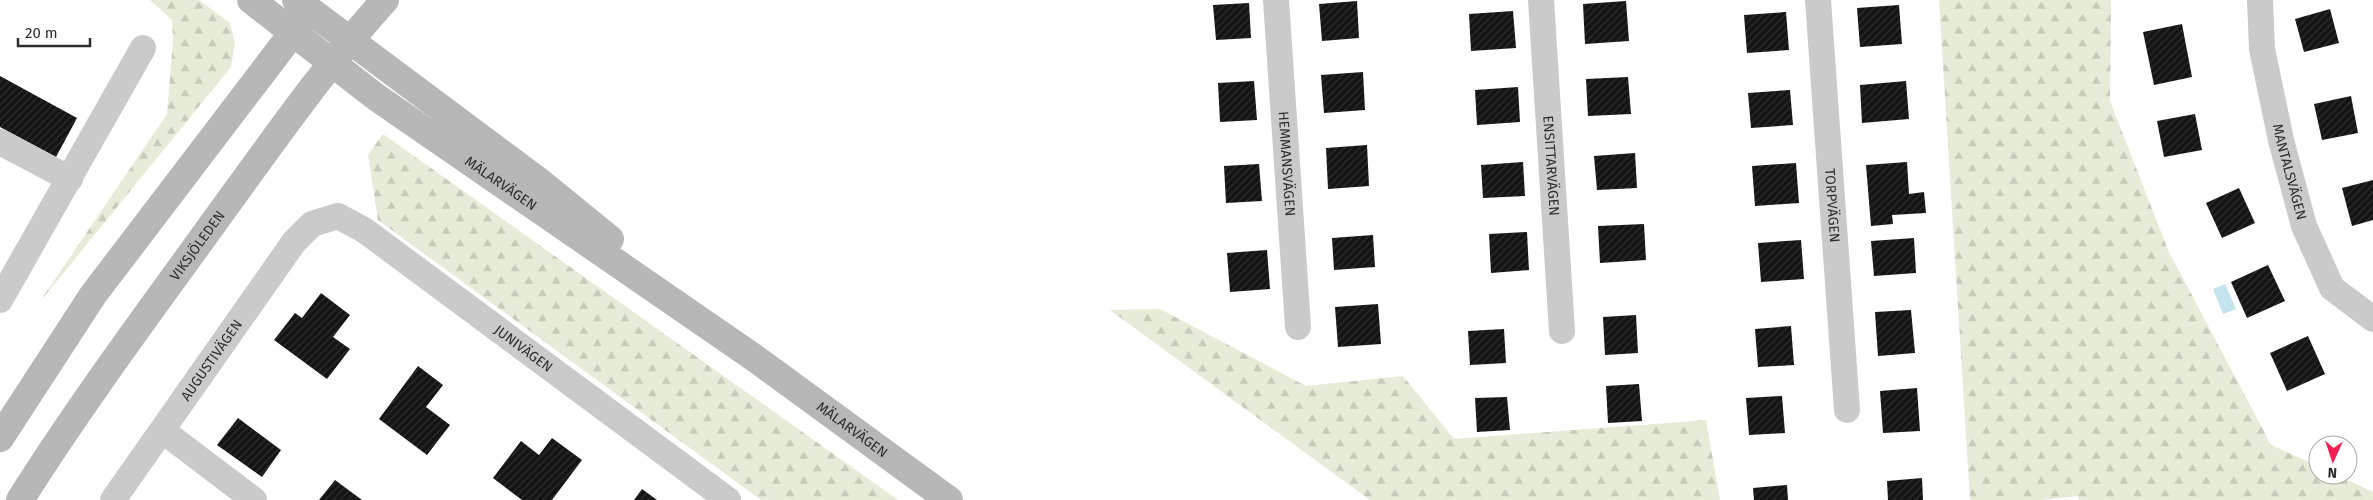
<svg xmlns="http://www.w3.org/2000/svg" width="2373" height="500" viewBox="0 0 2373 500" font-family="'Fira Sans',sans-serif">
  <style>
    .forest { fill: url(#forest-firs) }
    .water { fill: #c3e4ed }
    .building { fill: url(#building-hatch) }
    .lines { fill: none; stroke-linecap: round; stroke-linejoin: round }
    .street { stroke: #cacaca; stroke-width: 26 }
    .secondary { stroke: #b7b7b7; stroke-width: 28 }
    .labels { text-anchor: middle; stroke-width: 5; stroke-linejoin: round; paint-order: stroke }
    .street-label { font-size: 14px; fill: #2d2d2d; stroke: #fff }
  </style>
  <defs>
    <pattern id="forest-firs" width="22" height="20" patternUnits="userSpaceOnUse" patternTransform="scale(1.25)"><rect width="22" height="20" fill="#e6ecd8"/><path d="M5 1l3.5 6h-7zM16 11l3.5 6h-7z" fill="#c6cbba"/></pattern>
    <pattern id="building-hatch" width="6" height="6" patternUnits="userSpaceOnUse" patternTransform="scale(1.25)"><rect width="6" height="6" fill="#141414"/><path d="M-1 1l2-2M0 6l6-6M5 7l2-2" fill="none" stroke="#2e2e2e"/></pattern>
  </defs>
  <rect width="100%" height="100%" fill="#fff"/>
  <g class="forest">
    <polygon points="150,0 199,0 230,23 235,43 231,67 39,303 167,114 173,40 172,20"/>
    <polygon points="1939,0 2111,0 2110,101 2168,250 2271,445 2318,466 2318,475 2337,475 2373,492 2373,500 2079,500 2078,496 2041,500 1970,500"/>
    <polygon points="383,134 898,500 761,500 378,220 368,155"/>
    <polygon points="1160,309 1306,386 1403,376 1454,439 1706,420 1720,500 1370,500 1110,310"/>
  </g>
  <polygon class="water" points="2225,284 2236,309 2223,314 2213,289"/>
  <g class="building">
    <polygon points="1357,1 1359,38 1322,41 1319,4"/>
    <polygon points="1626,1 1629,41 1585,44 1583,4"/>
    <polygon points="1249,3 1251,38 1216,40 1213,5"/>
    <polygon points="1899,5 1902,44 1860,47 1857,8"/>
    <polygon points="2330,9 2339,43 2304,52 2295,19"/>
    <polygon points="1513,11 1516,48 1471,51 1469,14"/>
    <polygon points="1786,12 1789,50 1747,53 1744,15"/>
    <polygon points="2182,24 2192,77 2154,85 2143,32"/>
    <polygon points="1363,72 1365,110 1324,113 1321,75"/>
    <polygon points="0,76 77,118 56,157 0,127"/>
    <polygon points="1628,77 1631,114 1588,116 1586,79"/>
    <polygon points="1254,81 1257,120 1220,122 1218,83"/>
    <polygon points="1906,81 1909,119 1862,123 1860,85"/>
    <polygon points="1518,87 1520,122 1477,125 1475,90"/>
    <polygon points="1790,90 1793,125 1751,128 1748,93"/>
    <polygon points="2351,96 2358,133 2322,140 2314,104"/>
    <polygon points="2195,114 2202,150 2164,157 2157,121"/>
    <polygon points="1367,145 1369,186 1328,189 1326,148"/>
    <polygon points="1635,153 1637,188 1597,190 1594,156"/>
    <polygon points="1523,162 1525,196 1483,198 1481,165"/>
    <polygon points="1907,162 1909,194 1924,192 1926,213 1892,215 1893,224 1871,226 1866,165"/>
    <polygon points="1796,163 1799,203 1755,206 1752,166"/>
    <polygon points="1259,164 1262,201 1226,203 1224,166"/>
    <polygon points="2373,180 2373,220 2352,226 2342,188"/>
    <polygon points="2239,188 2255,223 2222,238 2206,203"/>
    <polygon points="1644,224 1646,260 1600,263 1598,226"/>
    <polygon points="1527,232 1529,270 1491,273 1489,234"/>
    <polygon points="1373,235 1375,267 1334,270 1332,238"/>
    <polygon points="1914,238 1916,273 1874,276 1871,241"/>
    <polygon points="1801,240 1804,279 1761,282 1758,243"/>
    <polygon points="1267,250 1270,289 1230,292 1227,253"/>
    <polygon points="2268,265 2285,301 2247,318 2231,282"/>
    <polygon points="321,293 350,315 333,337 350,349 327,379 274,340 295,313 302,318"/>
    <polygon points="1378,304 1381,344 1338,347 1335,307"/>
    <polygon points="1911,310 1915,353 1878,356 1875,312"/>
    <polygon points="1636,315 1638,353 1605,355 1603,317"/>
    <polygon points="1791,326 1794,365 1758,367 1755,329"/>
    <polygon points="1504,329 1506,363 1470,365 1468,331"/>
    <polygon points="2308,336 2325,374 2287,391 2270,353"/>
    <polygon points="418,366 443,385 426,407 450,425 427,455 379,419"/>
    <polygon points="1639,384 1642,421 1608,423 1606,386"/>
    <polygon points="1917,388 1920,431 1883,433 1880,391"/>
    <polygon points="1782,396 1785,433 1749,435 1746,398"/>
    <polygon points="1507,397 1510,430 1477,432 1475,398"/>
    <polygon points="238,418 281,450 262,477 217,445"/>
    <polygon points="552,438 582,460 552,500 522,500 493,478 521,441 539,455"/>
    <polygon points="1922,478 1923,500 1888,500 1887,481"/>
    <polygon points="335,480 362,500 319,500"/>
    <polygon points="1787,485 1788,500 1754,500 1753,488"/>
    <polygon points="642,489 657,500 634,500"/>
  </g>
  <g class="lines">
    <g class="street">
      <path id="s1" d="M 1276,0 L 1298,327"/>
      <path id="s2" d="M 1541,0 L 1562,331"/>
      <path id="s3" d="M 1818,0 L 1847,410"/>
      <path id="s4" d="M 2260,0 L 2262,49 L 2281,140 L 2304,226 L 2332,288 L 2373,319"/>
      <polyline points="0,142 70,179"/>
      <polyline points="0,300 143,48"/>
      <polyline points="163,431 254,500"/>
      <path id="s5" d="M 113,500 L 294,242 L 312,224 L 338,216 L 364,230 L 728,500"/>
    </g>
    <g class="secondary">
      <path id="s6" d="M 251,0 L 376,97 L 756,359 L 949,500"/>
      <polyline points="296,0 540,182 610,239"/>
      <polyline points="0,438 93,295 304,18"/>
      <path id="s7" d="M 20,500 C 80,405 147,315 212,225 C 268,148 322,70 385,0"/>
    </g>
  </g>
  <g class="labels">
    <g class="street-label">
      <text dy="5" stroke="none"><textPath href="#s1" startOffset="164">HEMMANSVÄGEN</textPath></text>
      <text dy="5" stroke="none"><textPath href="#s2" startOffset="166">ENSITTARVÄGEN</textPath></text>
      <text dy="5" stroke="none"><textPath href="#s4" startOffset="175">MANTALSVÄGEN</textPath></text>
      <text dy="5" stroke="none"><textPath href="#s6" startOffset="310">MÄLARVÄGEN</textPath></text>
      <text dy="5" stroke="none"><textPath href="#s3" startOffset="206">TORPVÄGEN</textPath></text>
      <text dy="5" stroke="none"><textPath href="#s7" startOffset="310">VIKSJÖLEDEN</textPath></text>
      <text dy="5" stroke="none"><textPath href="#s5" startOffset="596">JUNIVÄGEN</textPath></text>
      <text dy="5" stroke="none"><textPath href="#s5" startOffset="171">AUGUSTIVÄGEN</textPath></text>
      <text dy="5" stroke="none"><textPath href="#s6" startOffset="739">MÄLARVÄGEN</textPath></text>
    </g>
  </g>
  <g transform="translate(2333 460) rotate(183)"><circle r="24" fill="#ffffff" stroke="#ababab"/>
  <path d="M0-4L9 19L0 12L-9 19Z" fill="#f12156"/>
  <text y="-8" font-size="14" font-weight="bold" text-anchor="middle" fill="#2d2d2d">N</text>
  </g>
  <path d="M18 38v8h72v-8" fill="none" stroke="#2d2d2d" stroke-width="2.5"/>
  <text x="25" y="38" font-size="15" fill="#2d2d2d" stroke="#ffffff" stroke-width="4" paint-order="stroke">20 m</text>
</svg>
